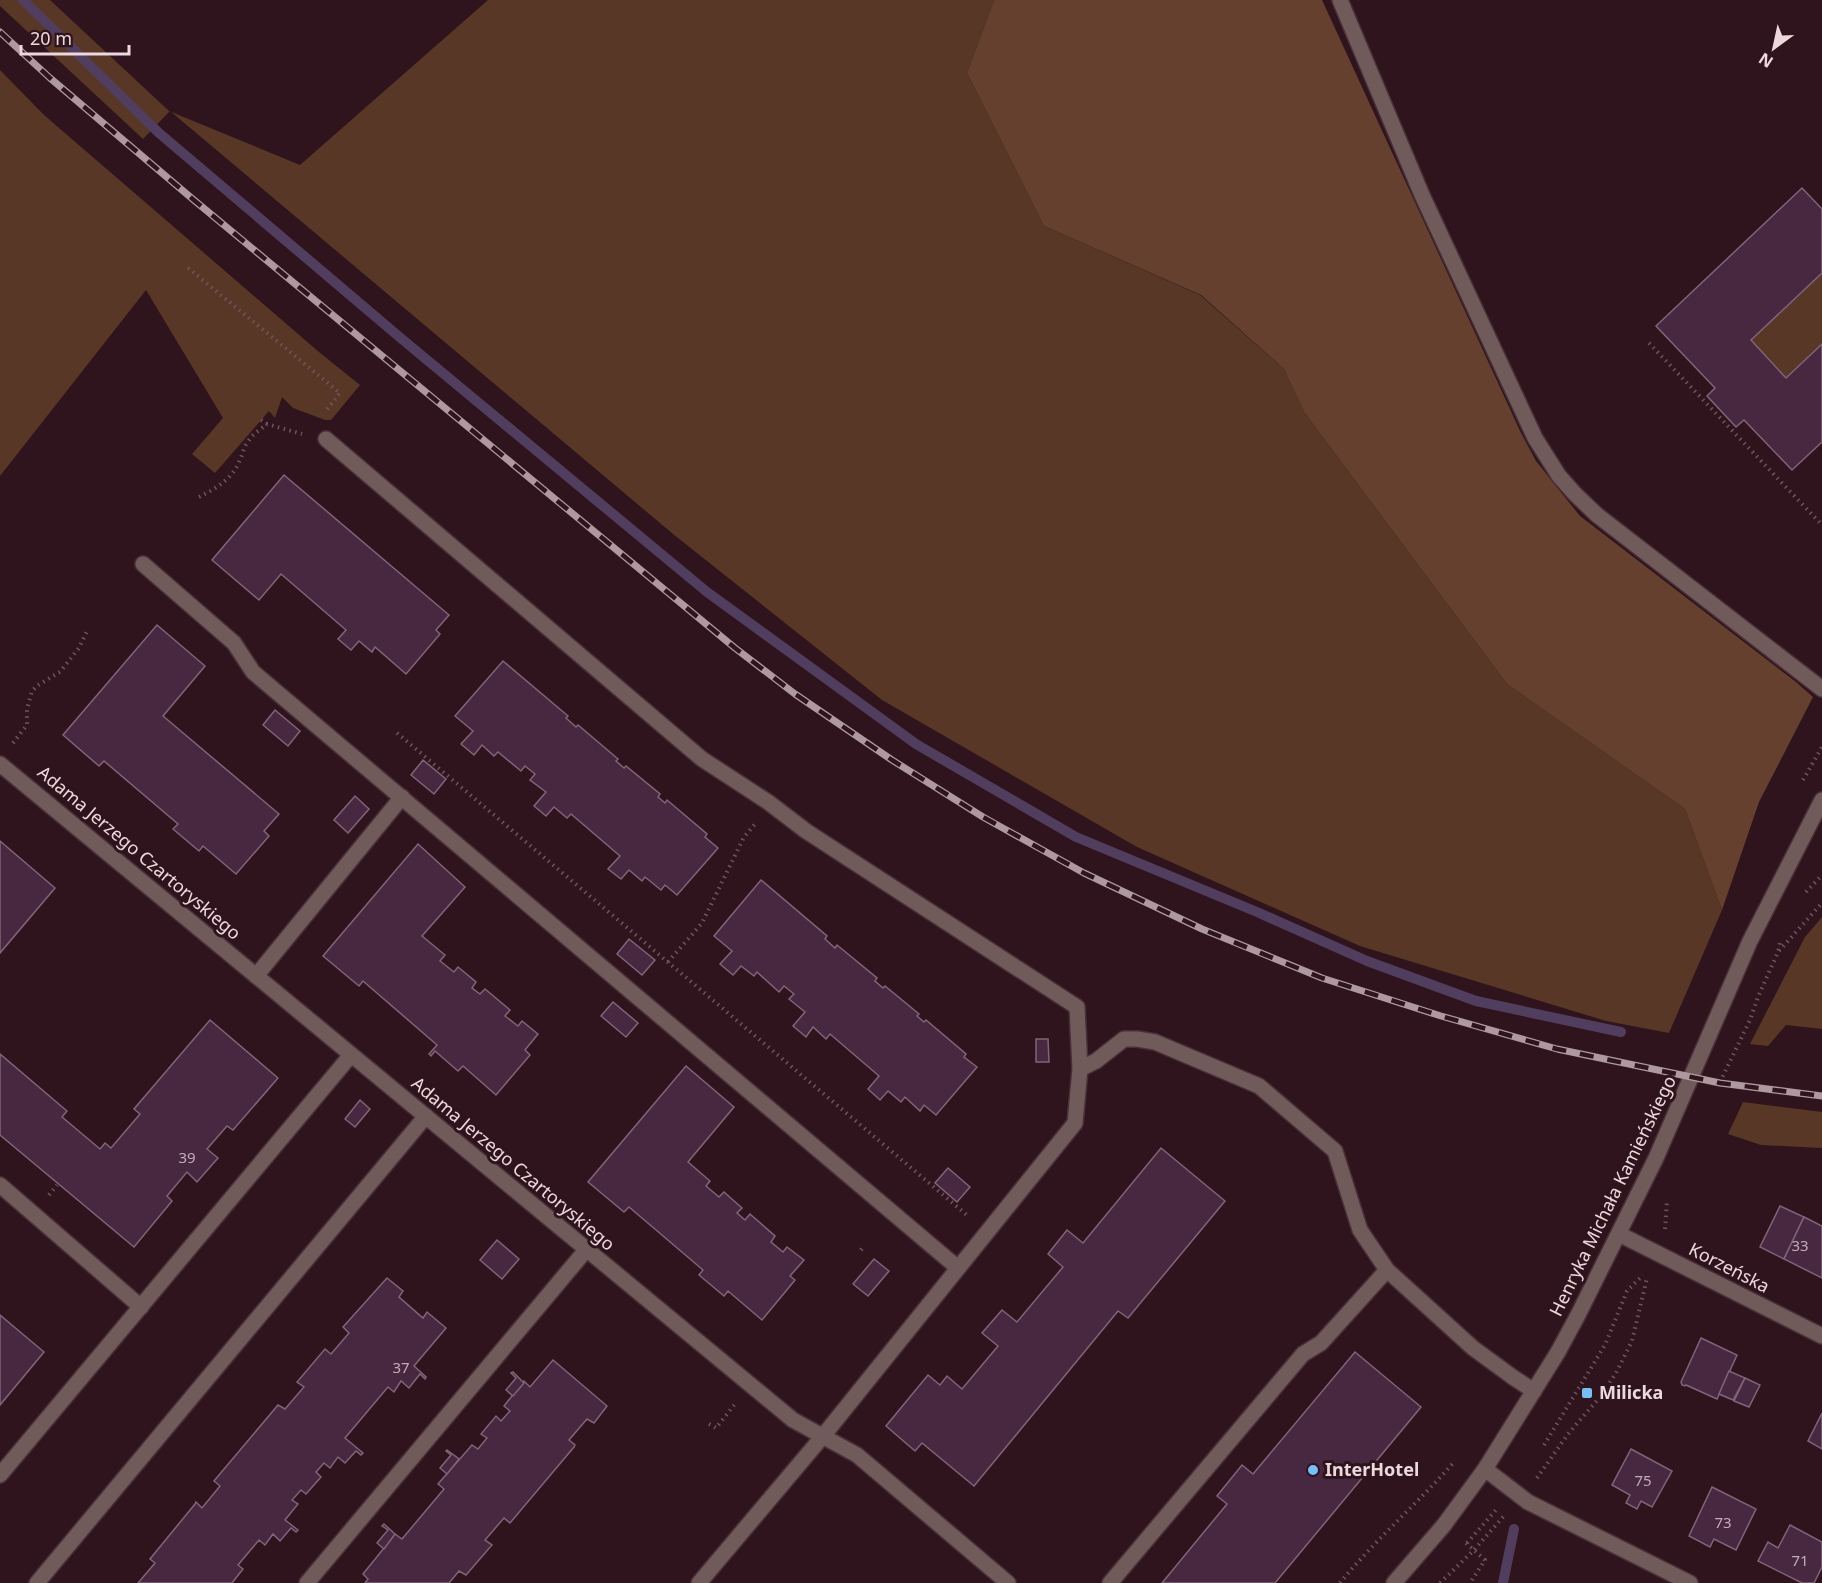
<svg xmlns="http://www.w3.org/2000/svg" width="1822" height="1583" viewBox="0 0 1822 1583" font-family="'Noto Sans',sans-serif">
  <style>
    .green { fill: #583726 }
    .forest { fill: #65402e }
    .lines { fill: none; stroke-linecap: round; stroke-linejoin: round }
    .stream { stroke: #513d5d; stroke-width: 10 }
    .building { fill: #472840; stroke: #806478; stroke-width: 1.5 }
    .service-casing { stroke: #492f38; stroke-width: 18 }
    .minor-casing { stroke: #492f38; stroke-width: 18 }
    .tertiary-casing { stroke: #492f38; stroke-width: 18 }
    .path { stroke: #6e555d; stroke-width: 4; stroke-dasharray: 1.5 4.5; stroke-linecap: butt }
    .service { stroke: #705b5a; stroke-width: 15 }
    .minor { stroke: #705b5a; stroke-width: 15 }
    .tertiary { stroke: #705b5a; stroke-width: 15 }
    .rail-casing { stroke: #af999f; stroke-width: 7 }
    .rail { stroke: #2f141d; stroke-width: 4.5; stroke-dasharray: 14; stroke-linecap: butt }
    .poi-dot { fill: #76c0f7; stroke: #2f141d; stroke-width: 2 }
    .labels { text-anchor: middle; stroke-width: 6; stroke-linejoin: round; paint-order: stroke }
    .number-label { font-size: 15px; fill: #c3acb6 }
    .street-label { font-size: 18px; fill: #ecd8dd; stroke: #2f141d }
    .poi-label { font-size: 18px; font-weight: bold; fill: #ecd8dd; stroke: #2f141d; text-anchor: start }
  </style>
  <rect width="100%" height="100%" fill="#2f141d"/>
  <g class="green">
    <polygon points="0,0 50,0 169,111 300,165 488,0 994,0 967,73 1044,226 1200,295 1284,369 1304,412 1507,684 1685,809 1722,910 1669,1033 1606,1021 1360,946 1137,847 882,700 673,534 170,111 143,139 0,6"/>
    <polygon points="0,70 44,115 319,352 360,385 331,420 325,420 293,408 282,397 275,418 269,411 215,473 192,454 223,418 146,290 0,476"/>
    <polygon points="1822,273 1822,344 1786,378 1751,340"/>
    <polygon points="1822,917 1822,1029 1786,1025 1768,1046 1750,1044 1805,937"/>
    <polygon points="1743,1102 1822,1112 1822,1148 1761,1145 1728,1134"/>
  </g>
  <polygon class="forest" points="994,0 1322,0 1521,433 1536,461 1580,516 1796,682 1813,697 1759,802 1722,910 1685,809 1507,684 1304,412 1284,369 1201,295 1044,226 967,73"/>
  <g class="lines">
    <g class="stream">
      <polyline points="23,0 159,133 403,340 707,592 916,744 1076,837 1257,912 1367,961 1476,1001 1621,1032"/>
      <polyline points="1503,1583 1514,1529"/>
    </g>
  </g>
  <g class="building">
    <polygon points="1802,188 1822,209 1822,273 1751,340 1786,378 1822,344 1822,442 1792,470 1744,420 1736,427 1707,396 1715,388 1656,326"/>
    <polygon points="284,475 449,615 436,630 440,634 406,674 375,647 372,652 359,641 351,650 338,639 346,630 281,574 259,600 212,560"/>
    <polygon points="157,625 205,666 163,716 279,814 264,831 269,836 236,874 203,846 199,851 173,829 178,824 104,761 99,766 63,735"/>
    <polygon points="503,661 568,716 566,718 576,727 578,725 618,759 616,761 624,768 626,766 660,794 658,797 665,803 667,800 707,834 705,837 718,848 677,895 665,885 661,890 645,877 642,881 629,870 621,879 608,869 620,856 571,814 567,818 554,807 546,816 534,806 546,792 530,780 535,774 525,766 521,771 498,752 494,756 482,745 474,755 461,744 473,731 455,716"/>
    <polygon points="275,710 300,731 288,746 263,725"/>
    <polygon points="423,760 446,779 434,794 411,775"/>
    <polygon points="355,796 369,809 348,833 334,820"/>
    <polygon points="0,841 55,888 0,953"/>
    <polygon points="418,844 465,887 422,936 445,955 440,961 454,972 458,967 476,982 472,988 480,994 485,989 510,1010 505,1016 518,1026 522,1021 538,1034 525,1050 530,1055 496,1095 463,1066 458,1071 435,1051 431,1056 429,1054 437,1045 363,981 359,986 323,956"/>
    <polygon points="761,880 827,936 825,939 835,948 837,945 877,978 875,981 883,988 885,986 919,1014 917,1016 924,1022 926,1020 966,1054 964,1057 977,1067 936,1115 924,1105 920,1111 905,1097 901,1102 888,1091 880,1100 868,1089 879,1076 830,1034 826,1039 813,1027 806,1037 793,1026 805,1012 789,999 794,994 784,986 779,992 757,972 754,976 741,966 733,975 720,964 732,951 714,936"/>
    <polygon points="629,939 655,960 642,975 617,954"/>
    <polygon points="613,1002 638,1023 626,1037 601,1016"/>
    <polygon points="210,1020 278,1078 233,1130 227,1126 207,1149 218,1158 197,1182 187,1172 167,1196 172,1201 134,1247 0,1135 0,1054 67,1111 62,1117 100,1149 105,1143 111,1148 140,1114 134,1109"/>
    <polygon points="1036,1039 1048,1039 1049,1062 1036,1062"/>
    <polygon points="686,1066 734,1107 688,1162 710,1181 706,1186 719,1197 724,1192 742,1208 737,1213 745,1220 750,1214 775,1236 771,1242 783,1252 787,1247 804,1260 790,1276 795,1280 762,1320 728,1291 724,1296 699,1275 703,1270 629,1207 624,1212 588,1182"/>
    <polygon points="360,1100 370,1109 355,1127 345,1119"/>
    <polygon points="1161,1148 1225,1201 1128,1318 1118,1311 974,1486 922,1443 915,1451 886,1426 928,1375 940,1385 947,1376 962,1389 998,1346 982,1333 1002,1310 1017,1322 1063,1267 1048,1254 1067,1230 1083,1243"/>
    <polygon points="948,1168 970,1187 957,1202 935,1183"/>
    <polygon points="1780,1206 1804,1217 1784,1259 1760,1247"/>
    <polygon points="1804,1217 1822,1226 1822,1278 1784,1259"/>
    <polygon points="497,1240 519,1259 502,1279 480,1260"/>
    <polygon points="874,1259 889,1271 868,1296 853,1284"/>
    <polygon points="387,1278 403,1291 399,1297 423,1318 427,1312 446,1328 414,1366 426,1377 425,1379 420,1374 409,1388 401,1381 394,1392 388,1387 345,1438 363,1453 361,1455 356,1451 345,1463 338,1457 330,1468 324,1463 316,1472 321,1477 306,1494 301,1490 292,1500 298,1504 285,1520 298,1530 296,1532 291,1528 280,1541 273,1534 265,1545 259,1540 238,1565 243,1569 232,1583 138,1583 155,1563 150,1559 195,1504 196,1502 202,1508 220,1486 214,1481 278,1405 285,1409 304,1387 297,1382 325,1349 331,1354 349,1333 343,1327"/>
    <polygon points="0,1315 44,1352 0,1405"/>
    <polygon points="1701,1338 1737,1355 1717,1399 1686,1385 1685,1386 1682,1385 1681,1382"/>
    <polygon points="1355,1352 1421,1407 1275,1583 1162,1583 1227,1504 1217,1496 1242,1465 1253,1474"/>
    <polygon points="553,1360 607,1406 594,1423 587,1419 569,1440 575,1445 574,1447 510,1523 504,1518 485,1540 492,1545 466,1575 459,1571 449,1583 365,1583 368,1579 363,1574 376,1558 395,1534 402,1539 444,1489 438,1484 472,1445 478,1449 487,1438 481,1434 496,1416 501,1421 510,1411 504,1406 524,1381 530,1387"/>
    <polygon points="1729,1371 1745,1378 1733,1400 1719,1394"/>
    <polygon points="513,1372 524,1383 513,1396 506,1390 516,1378 511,1373"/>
    <polygon points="1745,1378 1760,1385 1749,1407 1734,1401"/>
    <polygon points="1822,1413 1822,1449 1808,1441"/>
    <polygon points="1631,1449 1672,1471 1652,1507 1641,1501 1637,1509 1626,1503 1630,1495 1612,1485"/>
    <polygon points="447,1450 459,1459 447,1474 440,1468 451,1455 446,1451"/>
    <polygon points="1712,1487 1756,1509 1736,1550 1714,1539 1710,1547 1689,1536"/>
    <polygon points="384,1524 395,1534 384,1549 377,1543 388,1530 382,1526"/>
    <polygon points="1790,1525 1822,1542 1822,1567 1814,1583 1802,1583 1758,1561 1768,1542 1778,1548"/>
  </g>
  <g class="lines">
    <defs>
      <g id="service">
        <polyline points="1340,0 1422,195 1535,438 1559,476 1575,494 1597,515 1822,689"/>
        <polyline points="326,439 702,759 768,802 806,831 1077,1007 1080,1069 1075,1123 823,1436 699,1583"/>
        <polyline points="143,564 234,643 253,672 958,1268"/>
        <polyline points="256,976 402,797"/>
        <polyline points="1080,1069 1096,1061 1124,1039 1137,1039 1155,1042 1259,1086 1335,1151 1360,1230 1387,1270 1473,1348 1514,1378 1534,1391"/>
        <polyline points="0,1185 141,1307"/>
        <polyline points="37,1583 426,1116"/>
        <polyline points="307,1583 586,1250"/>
        <polyline points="1110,1583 1303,1354 1321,1343 1387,1270"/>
      </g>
      <g id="minor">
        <polyline points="0,764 793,1420 857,1455 1008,1583"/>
        <polyline points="1619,1234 1822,1336"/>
        <polyline points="1485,1469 1528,1502 1690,1583"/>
        <polyline points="0,1475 351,1055"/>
      </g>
      <polyline id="tertiary" points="1394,1583 1444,1525 1485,1469 1558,1352 1578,1315 1656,1158 1750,941 1822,800"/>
    </defs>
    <use href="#service" class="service-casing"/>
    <use href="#minor" class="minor-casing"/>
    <use href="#tertiary" class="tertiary-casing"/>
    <g class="path">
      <polyline points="188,268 340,393 325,412"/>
      <polyline points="1649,343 1822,525"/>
      <polyline points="261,420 267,424"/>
      <path d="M 199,497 C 215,489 232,479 239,462 C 243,455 243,447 249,440 C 253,434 261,429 267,424 L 302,434"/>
      <polyline points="397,733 968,1216"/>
      <polyline points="13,743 27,725 27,709 32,691 38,685 60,672 79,648 88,629"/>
      <polyline points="1803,780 1822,747"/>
      <polyline points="1806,892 1822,875"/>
      <polyline points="1779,951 1822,903"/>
      <polyline points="668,962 702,923 744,837 755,824"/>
      <polyline points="1720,1082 1750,1020 1758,997 1778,952 1780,943"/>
      <polyline points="49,1195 57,1185"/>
      <polyline points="1665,1229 1667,1201"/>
      <polyline points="861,1250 864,1246"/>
      <polyline points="709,1424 716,1428 735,1404"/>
      <polyline points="1544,1445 1605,1345 1627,1291 1643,1275"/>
      <polyline points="1537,1478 1568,1434 1600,1397 1616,1373 1632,1341 1647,1278"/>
      <polyline points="1466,1543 1485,1560 1470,1583"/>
      <polyline points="1467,1543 1496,1510"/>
      <path d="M 1340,1583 C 1375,1540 1418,1503 1455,1461"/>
      <polyline points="1440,1583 1474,1550 1504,1516"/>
    </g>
    <use href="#service" class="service"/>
    <use href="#minor" class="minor"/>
    <use href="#tertiary" class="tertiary"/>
    <defs>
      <polyline id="rail" points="0,32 50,78 195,201 735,648 795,694 892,760 983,817 1084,873 1202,929 1322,978 1441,1016 1557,1049 1720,1083 1822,1096"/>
    </defs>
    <use href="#rail" class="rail-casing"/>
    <use href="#rail" class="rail"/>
  </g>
  <g class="poi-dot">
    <rect x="1581" y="1387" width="12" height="12" rx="3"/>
    <circle cx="1313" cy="1470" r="6"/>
  </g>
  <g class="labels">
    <g class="number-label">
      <text x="187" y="1163">39</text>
      <text x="1800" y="1251">33</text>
      <text x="401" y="1373">37</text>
      <text x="1643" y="1486">75</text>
      <text x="1723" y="1528">73</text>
      <text x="1800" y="1566">71</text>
    </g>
    <g class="street-label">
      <text transform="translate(139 853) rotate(40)" y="6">Adama Jerzego Czartoryskiego</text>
      <text transform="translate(513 1164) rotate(40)" y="6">Adama Jerzego Czartoryskiego</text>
      <text transform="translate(1613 1196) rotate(-64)" y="6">Henryka Michała Kamieńskiego</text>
      <text transform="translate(1729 1268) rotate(27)" y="6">Korzeńska</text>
    </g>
    <g class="poi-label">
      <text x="1599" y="1399">Milicka</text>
      <text x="1325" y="1476">InterHotel</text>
    </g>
  </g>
  <g transform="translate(1774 48) rotate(213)" stroke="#2f141d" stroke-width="4.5" paint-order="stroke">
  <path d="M0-4.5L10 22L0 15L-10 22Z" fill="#ecd8dd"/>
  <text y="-9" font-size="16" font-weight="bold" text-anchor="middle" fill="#ecd8dd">N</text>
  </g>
  <path d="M21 45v9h108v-9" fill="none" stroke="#ecd8dd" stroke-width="3"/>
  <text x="30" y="45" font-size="18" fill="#ecd8dd" stroke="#2f141d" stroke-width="4.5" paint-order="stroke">20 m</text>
</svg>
